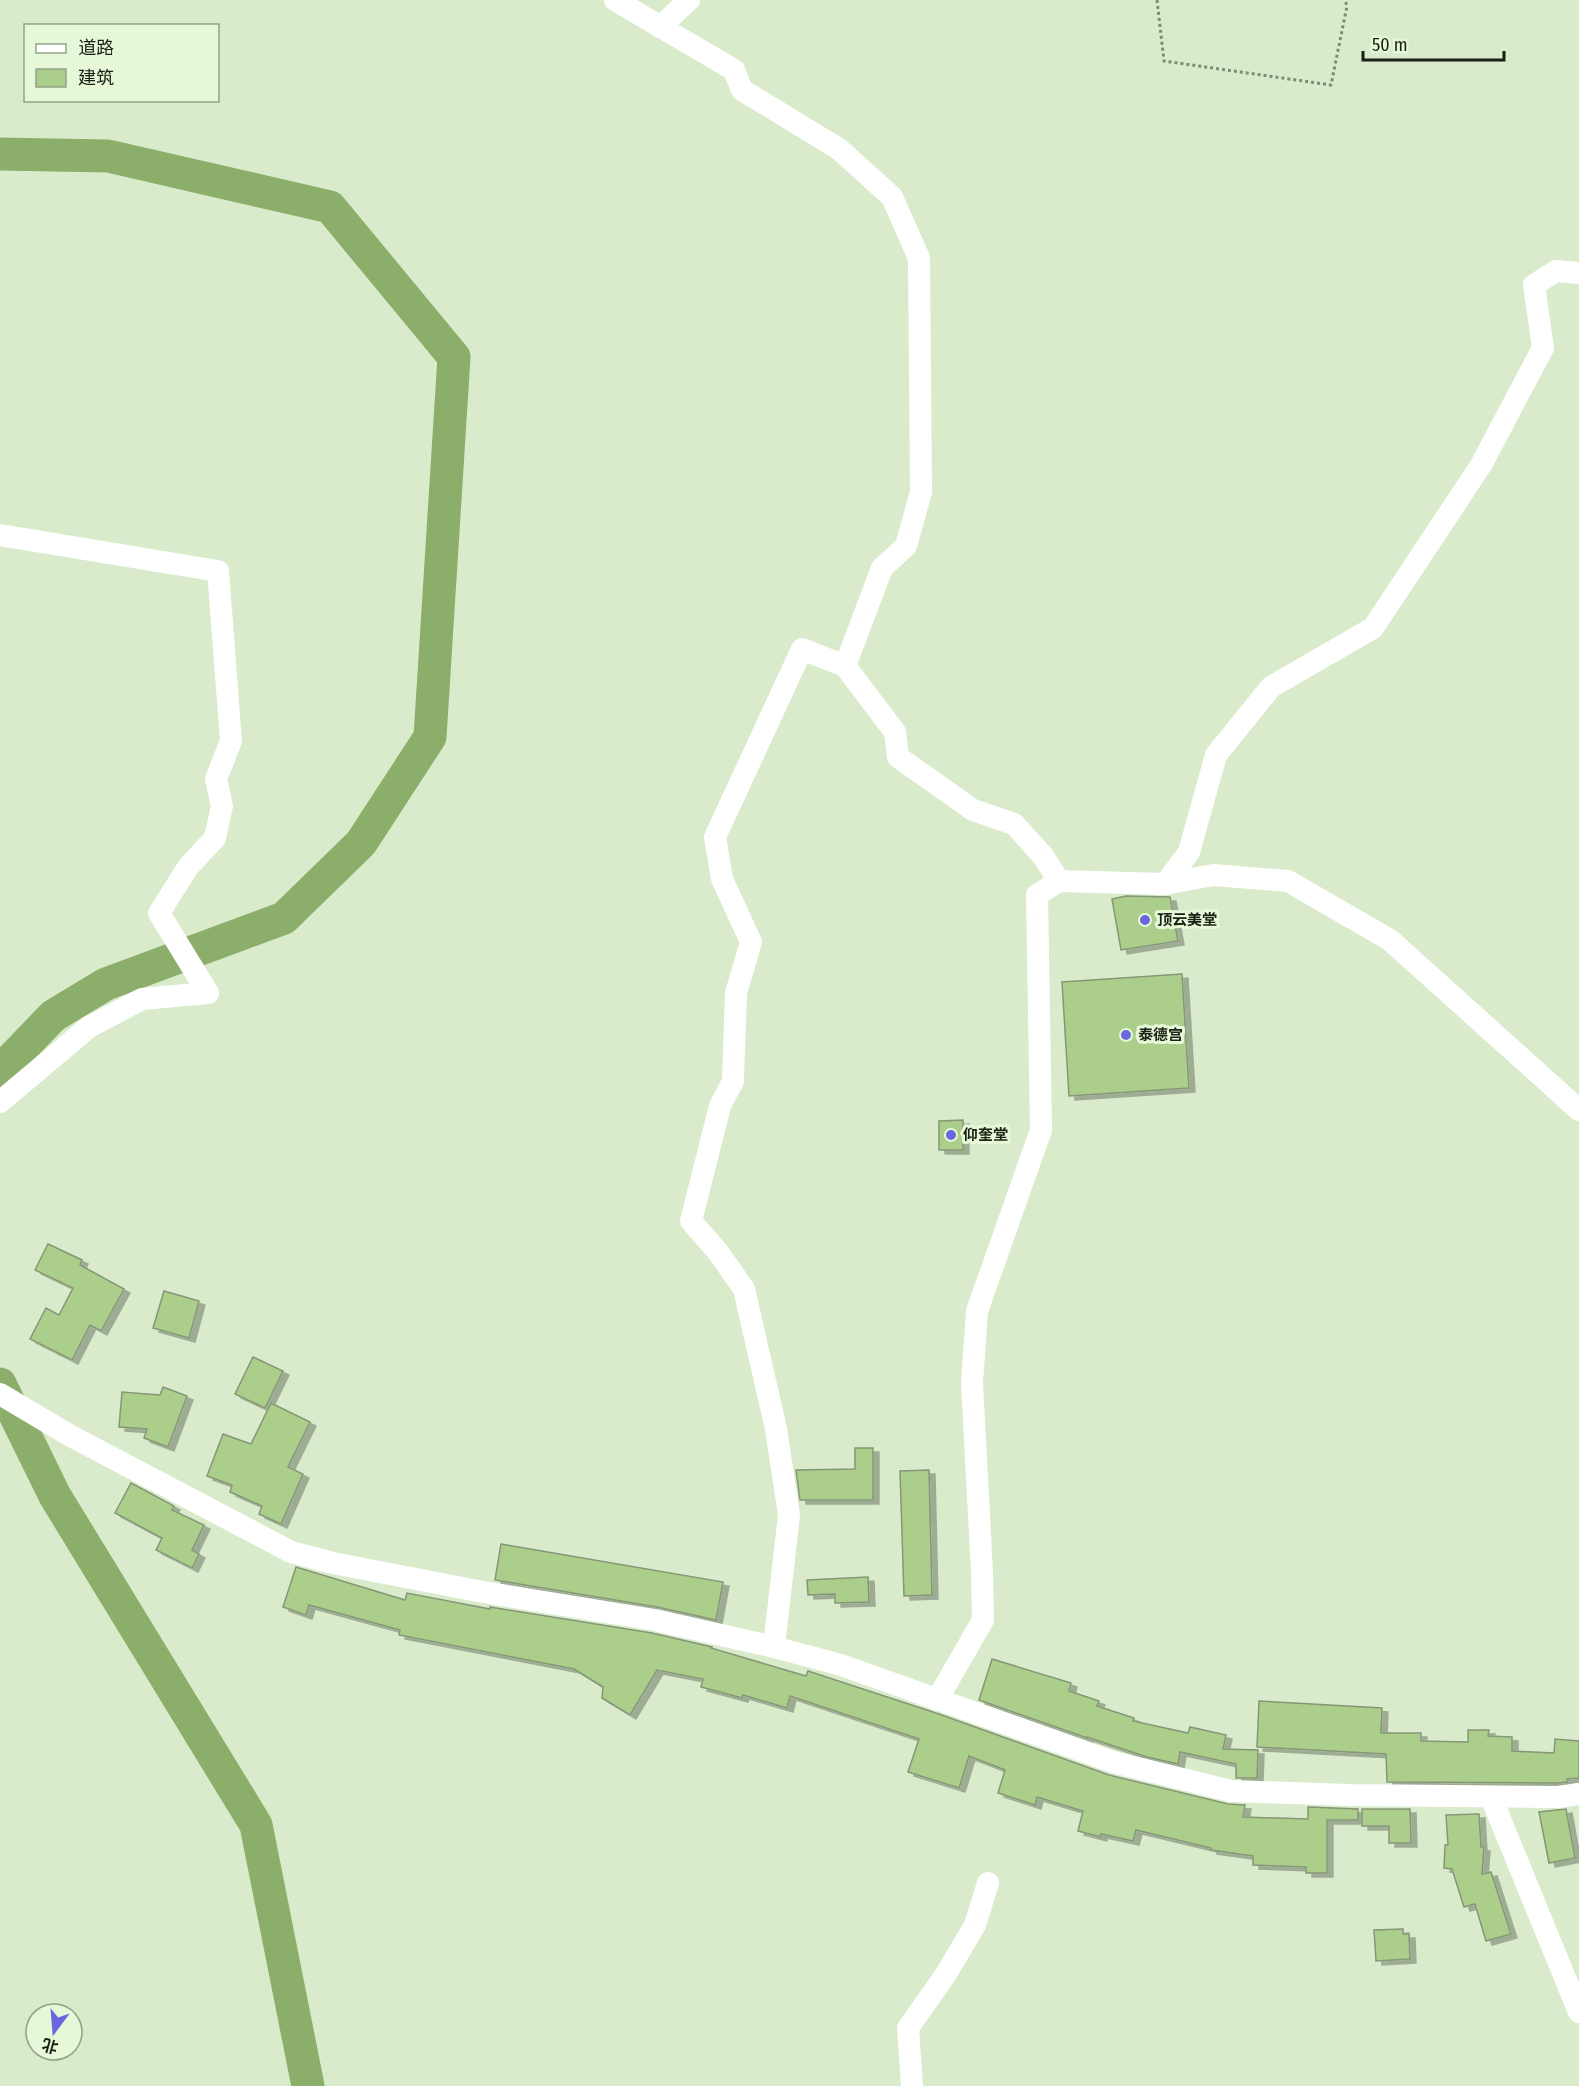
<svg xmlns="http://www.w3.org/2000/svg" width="1579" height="2086" viewBox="0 0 1579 2086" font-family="'Fira Sans Condensed','Noto Sans SC',sans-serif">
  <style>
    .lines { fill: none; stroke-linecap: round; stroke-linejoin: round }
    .river { stroke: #8bae6b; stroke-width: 33 }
    .building { fill: #abcf8a; stroke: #869678; stroke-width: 1.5; filter: url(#shadow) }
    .path { stroke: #7e8b74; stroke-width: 3; stroke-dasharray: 3 3; stroke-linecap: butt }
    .minor { stroke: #fff; stroke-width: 22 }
    .poi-dot { fill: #6b66e0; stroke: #e6f8d7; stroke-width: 2 }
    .labels { text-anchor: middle; stroke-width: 6; stroke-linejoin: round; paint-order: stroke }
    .poi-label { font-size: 15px; font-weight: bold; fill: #192014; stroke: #e6f8d7; text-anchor: start }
  </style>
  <defs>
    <filter id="shadow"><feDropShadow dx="6" dy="4" stdDeviation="0" flood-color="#0004"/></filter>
  </defs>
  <rect width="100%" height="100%" fill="#d9ebca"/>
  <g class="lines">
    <g class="river">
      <polyline points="0,154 108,156 330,207 454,357 430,737 361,843 284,918 106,984 53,1016 0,1071"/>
      <polyline points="0,1384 55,1496 256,1825 308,2086"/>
    </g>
  </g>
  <g class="building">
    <polygon points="1126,896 1170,897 1178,941 1121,950 1112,899"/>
    <polygon points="1182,974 1189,1088 1069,1096 1062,982"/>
    <polygon points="963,1120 963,1150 939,1150 939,1121"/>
    <polygon points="48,1244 82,1260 80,1265 124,1289 101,1331 90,1325 72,1360 30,1339 46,1308 59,1315 73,1288 35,1270"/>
    <polygon points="164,1291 199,1301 189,1338 153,1328"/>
    <polygon points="253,1357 283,1371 265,1408 235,1394"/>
    <polygon points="163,1387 187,1396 168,1447 144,1438 147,1429 119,1427 122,1392 160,1395"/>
    <polygon points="271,1403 310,1422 288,1467 303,1474 281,1524 259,1514 262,1506 230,1492 232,1485 207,1476 223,1434 251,1444"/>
    <polygon points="855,1448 873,1448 873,1500 800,1500 796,1470 855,1469"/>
    <polygon points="929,1470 932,1595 904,1596 900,1471"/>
    <polygon points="131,1483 174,1506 172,1510 204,1525 192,1550 199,1554 192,1568 156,1550 162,1538 115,1513"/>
    <polygon points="501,1544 723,1582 716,1620 657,1607 495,1580"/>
    <polygon points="296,1567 405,1600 407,1593 490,1609 490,1607 652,1633 712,1647 711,1648 806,1676 808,1671 939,1714 1109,1775 1228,1804 1245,1805 1243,1817 1308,1819 1308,1807 1358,1809 1358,1820 1327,1820 1327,1873 1306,1873 1306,1867 1253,1865 1253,1856 1211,1850 1211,1848 1136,1830 1133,1841 1101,1834 1101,1837 1078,1831 1083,1811 1037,1797 1035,1805 998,1793 1005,1770 969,1756 959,1788 908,1772 919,1739 790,1696 787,1708 743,1695 742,1698 701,1687 703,1679 657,1670 630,1715 602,1698 603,1687 574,1669 399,1635 400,1630 309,1605 306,1615 283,1607"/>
    <polygon points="868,1577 869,1602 835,1603 835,1594 808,1595 807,1580"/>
    <polygon points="992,1659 1071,1683 1069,1691 1099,1701 1097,1706 1134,1718 1133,1721 1188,1733 1190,1727 1226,1735 1223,1749 1258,1750 1257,1778 1236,1778 1236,1764 1180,1752 1178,1764 1147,1757 1087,1737 1087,1738 979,1700"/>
    <polygon points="1259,1701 1382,1708 1381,1733 1421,1733 1421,1741 1468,1742 1468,1730 1489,1730 1488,1736 1512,1737 1512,1751 1554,1753 1555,1739 1579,1741 1579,1778 1567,1779 1567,1782 1557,1783 1387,1782 1386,1754 1257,1747"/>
    <polygon points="1362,1809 1410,1809 1411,1843 1389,1843 1389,1826 1362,1826"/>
    <polygon points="1566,1809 1575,1858 1549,1863 1539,1812"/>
    <polygon points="1479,1814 1481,1847 1484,1847 1482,1874 1491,1872 1511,1934 1486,1941 1475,1904 1464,1907 1452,1869 1444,1868 1445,1845 1448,1845 1446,1815"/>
    <polygon points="1403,1929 1403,1934 1409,1934 1410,1959 1376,1961 1374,1930"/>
  </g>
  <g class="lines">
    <polyline class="path" points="1157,0 1164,61 1331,85 1347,6 1345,0"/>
    <g class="minor">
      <polyline points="615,0 734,70 742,90 839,149 892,197 919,258 921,492 906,546 882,568 845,666 895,732 898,757 973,810 1014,824 1043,856 1059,881"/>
      <polyline points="660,27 689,0"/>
      <polyline points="0,535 218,571 231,741 216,779 222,806 215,838 188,867 159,913 208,993 142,999 89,1027 0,1102"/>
      <polyline points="1165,884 1189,852 1216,755 1271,687 1373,628 1481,465 1543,348 1534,285 1556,271 1579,273"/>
      <polyline points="0,1394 69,1435 291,1552 333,1563 483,1592 655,1620 774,1647 841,1665 1113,1762 1231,1791 1348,1795 1558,1797 1579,1794"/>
      <polyline points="774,1647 789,1515 776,1429 744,1289 718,1252 691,1221 720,1106 733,1081 736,993 751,942 722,879 715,837 802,649 845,666"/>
      <polyline points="937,1700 983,1620 982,1572 972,1383 977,1311 1041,1130 1037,895 1059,881 1165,884 1213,875 1288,881 1390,940 1579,1110"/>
      <polyline points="1491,1797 1579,2012"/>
      <polyline points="912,2086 908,2028 946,1974 975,1925 988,1883"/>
    </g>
  </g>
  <g class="poi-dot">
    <circle cx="1145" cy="920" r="6"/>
    <circle cx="1126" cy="1035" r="6"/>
    <circle cx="951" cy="1135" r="6"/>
  </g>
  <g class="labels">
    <g class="poi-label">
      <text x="1157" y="925">顶云美堂</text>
      <text x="1138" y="1040">泰德宫</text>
      <text x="963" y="1140">仰奎堂</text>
    </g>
  </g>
  <rect x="24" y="24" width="195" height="78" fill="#e6f8d7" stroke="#94a289" stroke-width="1.5"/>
  <rect x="36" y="44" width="30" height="9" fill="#ffffff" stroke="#94a289" stroke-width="1.5"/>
  <text x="78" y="54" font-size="18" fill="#192014">道路</text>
  <rect x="36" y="69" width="30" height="18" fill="#abcf8a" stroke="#94a289" stroke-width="1.5"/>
  <text x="78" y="84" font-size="18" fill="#192014">建筑</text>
  <g transform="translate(54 2032) rotate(196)"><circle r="28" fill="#e6f8d7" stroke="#94a289" stroke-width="1.5"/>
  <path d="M0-4.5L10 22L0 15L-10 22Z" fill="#6b66e0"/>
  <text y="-9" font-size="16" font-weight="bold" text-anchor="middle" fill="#192014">北</text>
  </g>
  <path d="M1363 51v9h141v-9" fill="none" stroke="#192014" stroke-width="3"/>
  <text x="1372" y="51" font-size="18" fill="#192014" stroke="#e6f8d7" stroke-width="4.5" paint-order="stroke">50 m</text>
</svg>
